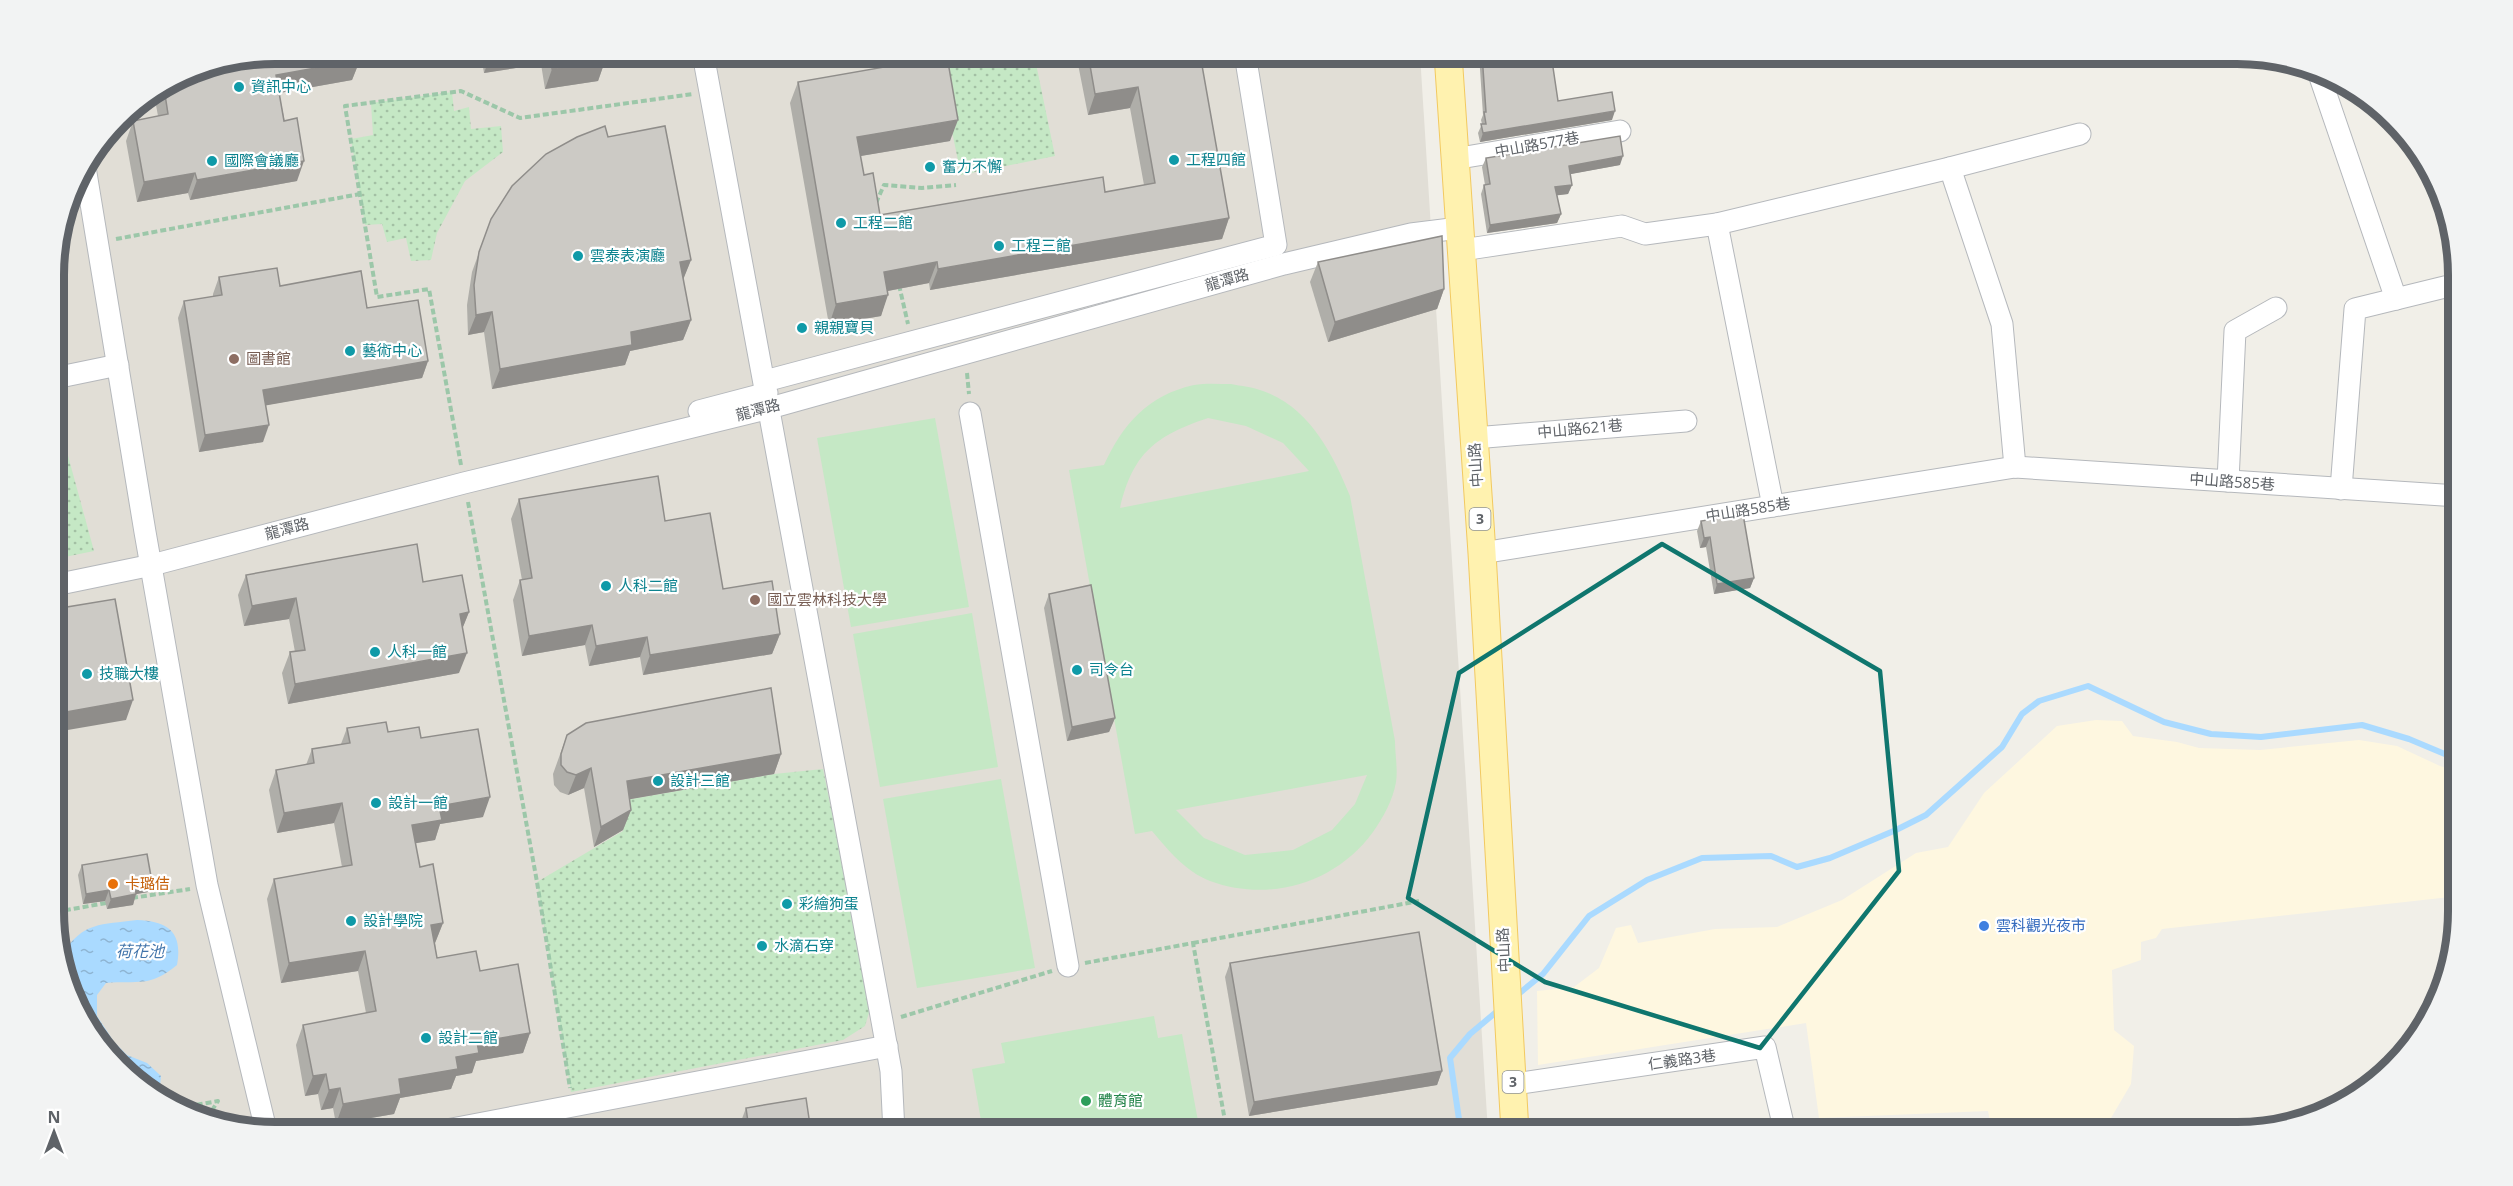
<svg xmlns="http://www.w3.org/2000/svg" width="2513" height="1186" viewBox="0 0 2513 1186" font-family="'Open Sans','Noto Sans TC',sans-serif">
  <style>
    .commercial { fill: #fef7e0 }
    .education { fill: #e1ded6 }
    .grass { fill: url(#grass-dots) }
    .park { fill: #c5e8c5; fill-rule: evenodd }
    .water { fill: url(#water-ripples) }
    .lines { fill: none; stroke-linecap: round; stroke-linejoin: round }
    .stream { stroke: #aadaff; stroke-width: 6 }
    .minor-casing { stroke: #b5b8bc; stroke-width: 23 }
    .major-casing { stroke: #f2c960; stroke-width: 29 }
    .path { stroke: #9cc7a9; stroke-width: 4; stroke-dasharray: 6 3; stroke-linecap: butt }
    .minor { stroke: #fff; stroke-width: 21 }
    .major { stroke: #fff2af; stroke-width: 27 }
    .wall { fill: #afaea9 }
    .shaded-wall { fill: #8f8d8a }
    .building { fill: #cccac5; stroke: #8f8d8a; stroke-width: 1.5 }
    .marked { fill: none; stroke: #0f766e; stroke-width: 4.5; stroke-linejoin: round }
    .culture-dot { fill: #0f9aa8; stroke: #fff; stroke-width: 2 }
    .education-dot { fill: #8d6e63; stroke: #fff; stroke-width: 2 }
    .food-dot { fill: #e8710a; stroke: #fff; stroke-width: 2 }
    .shop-dot { fill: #3f7fe0; stroke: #fff; stroke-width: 2 }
    .leisure-dot { fill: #2e9e5b; stroke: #fff; stroke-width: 2 }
    .labels { text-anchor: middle; stroke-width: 4.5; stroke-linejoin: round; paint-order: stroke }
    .shield { fill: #fff; stroke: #8f9295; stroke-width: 1.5 }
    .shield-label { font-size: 14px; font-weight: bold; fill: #5f6368 }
    .culture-label { font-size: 15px; fill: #0d838f; stroke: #fff; text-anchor: start }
    .street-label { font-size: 15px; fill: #5f6368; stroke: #fff }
    .education-label { font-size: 15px; fill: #785e54; stroke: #fff; text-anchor: start }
    .food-label { font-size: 15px; fill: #c56008; stroke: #fff; text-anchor: start }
    .shop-label { font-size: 15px; fill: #366cbe; stroke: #fff; text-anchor: start }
    .leisure-label { font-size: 15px; fill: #27864d; stroke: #fff; text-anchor: start }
    .water-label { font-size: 16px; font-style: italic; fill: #4174aa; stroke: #fff }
    .rim { fill: none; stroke: #5f6368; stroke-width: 8 }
  </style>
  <defs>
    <pattern id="grass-dots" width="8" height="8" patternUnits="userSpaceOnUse" patternTransform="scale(1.5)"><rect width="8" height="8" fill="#c5e8c5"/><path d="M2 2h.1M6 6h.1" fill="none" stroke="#a3c0a4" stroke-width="1.8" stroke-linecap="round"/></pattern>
    <pattern id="water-ripples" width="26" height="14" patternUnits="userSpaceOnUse" patternTransform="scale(1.5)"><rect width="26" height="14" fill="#aadaff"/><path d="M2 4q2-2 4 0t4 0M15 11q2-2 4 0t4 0" fill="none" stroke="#8eb4d2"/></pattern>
  </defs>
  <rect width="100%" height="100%" fill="#f1efe8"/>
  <polygon class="commercial" points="2096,720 2122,721 2133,736 2177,742 2199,748 2260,750 2359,740 2397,746 2440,766 2459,772 2459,896 2162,929 2156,938 2141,942 2141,960 2112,970 2114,1030 2134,1046 2131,1084 2111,1118 2099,1132 1992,1132 1988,1111 1819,1118 1806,1023 1538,1065 1537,991 1574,987 1599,968 1616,928 1631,925 1638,943 1715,929 1777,927 1842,900 1916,853 1948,847 1984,793 2057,726"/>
  <polygon class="education" points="276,54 1420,54 1488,1132 276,1132 191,1115 141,1086 100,1045 56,939 55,261 77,177 129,109 191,71"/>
  <g class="grass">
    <polygon points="936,54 1034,54 1055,156 961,175"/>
    <polygon points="452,92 454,111 469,107 471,129 501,126 503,152 465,181 437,233 431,260 411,261 406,238 387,242 382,224 365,225 351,139 373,135 371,103"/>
    <polygon points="55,408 94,551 55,559"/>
    <polygon points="823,769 871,1006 865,1026 843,1040 571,1092 537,882 623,831 620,801 774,774"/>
  </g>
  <g class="park">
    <path d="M 1231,384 C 1241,386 1253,387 1263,391 C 1309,407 1333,454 1350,496 L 1395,741 C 1395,754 1398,770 1396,782 C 1393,800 1383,818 1373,832 C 1336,883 1270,903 1210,881 C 1185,871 1169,851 1152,831 L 1135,834 L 1069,470 L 1104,465 C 1123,424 1148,395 1194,385 C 1205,383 1219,384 1231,384 ZM 1208,418 L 1246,426 L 1283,443 L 1309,471 L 1120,508 C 1133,453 1155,436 1208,418 ZM 1367,775 L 1355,804 L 1332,830 L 1293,850 L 1245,855 L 1204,838 L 1176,810 Z"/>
    <polygon points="935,418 969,607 851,627 817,438"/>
    <polygon points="972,613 998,767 880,787 853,634"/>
    <polygon points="1001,779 1035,968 917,988 883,799"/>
    <polygon points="1154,1016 1158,1038 1182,1034 1200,1132 983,1132 972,1069 1005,1063 1001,1043"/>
  </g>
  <path class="water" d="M 137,920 C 168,921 183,932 177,965 C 149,988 139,980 106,983 L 97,995 L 97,1016 L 114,1042 L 127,1055 L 147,1063 L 161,1076 L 159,1097 L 141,1086 L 100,1045 L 62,955 C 83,921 101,925 137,920 Z"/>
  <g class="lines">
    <g class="stream">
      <polyline points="1516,996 1543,974 1589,916 1647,880 1702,858 1771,856 1797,867 1830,858 1896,830 1926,815 2002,747 2022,714 2039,701 2088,686 2164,722 2211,734 2261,737 2362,725 2409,739 2459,760"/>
      <polyline points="1460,1126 1450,1058 1470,1034 1501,1008"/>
    </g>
    <defs>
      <g id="minor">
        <polyline points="703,54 882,1021 891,1071 894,1132"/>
        <polyline points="1878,54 1878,56"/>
        <polyline points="2319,74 2396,299"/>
        <polyline points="1454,159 1620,131"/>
        <polyline points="85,167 145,532 207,885 266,1130"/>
        <polyline points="1950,168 2080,134"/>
        <polyline points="1717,224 1773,506"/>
        <polyline points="1462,250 1622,226 1645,234 1717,224 1950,168 2002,324 2015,467"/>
        <polyline points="55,378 118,365"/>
        <polyline points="765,381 1276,245 1245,54"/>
        <polyline points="699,411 767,393"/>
        <polyline points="970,413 1068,966"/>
        <polyline points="1474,438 1686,421"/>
        <polyline points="2228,481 2235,331 2276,308"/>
        <polyline points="2341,489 2355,309 2457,284"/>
        <polyline points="1482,553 2015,467 2458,496"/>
        <polyline points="55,585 152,565 464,483 770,408 1284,264 1411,234 1459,228"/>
        <polyline points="1514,1084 1765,1047 1785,1132"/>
        <polyline points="436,1132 887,1046"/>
      </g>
      <polyline id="major" points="1448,54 1482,553 1515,1132"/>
    </defs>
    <use href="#minor" class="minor-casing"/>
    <use href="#major" class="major-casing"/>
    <g class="path">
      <polyline points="876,203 884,185 922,188 956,185"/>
      <polyline points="116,239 360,194"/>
      <polyline points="899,285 908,324"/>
      <polyline points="967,373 969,394"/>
      <polyline points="461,465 429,289 377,297 345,106 461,91 520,118 693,94"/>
      <polyline points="468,502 537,882 570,1088"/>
      <polyline points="132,898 190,889"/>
      <polyline points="56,912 106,903"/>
      <polyline points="1193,943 1419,901"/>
      <polyline points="1085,963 1193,943 1227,1132"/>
      <polyline points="901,1017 1052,971"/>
      <polyline points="179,1108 218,1101 207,1118"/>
    </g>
    <use href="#minor" class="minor"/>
    <use href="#major" class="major"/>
  </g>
  <g class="wall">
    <polygon points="429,54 604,54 605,61 598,81 545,89 541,64 484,73 481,56 430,64"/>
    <polygon points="1079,54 1200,54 1229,218 1222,239 930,290 929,283 888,291 881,316 829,325 790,103 798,82 950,141 860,156 864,175 880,215 1105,192 1144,185 1130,108 1088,115 1077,59"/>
    <polygon points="1479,54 1568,54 1566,59 1552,61 1558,101 1612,120 1480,142 1478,133 1482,124 1481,120 1483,115"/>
    <polygon points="360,60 352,80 279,93 297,181 190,200 188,193 137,202 126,141 133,121 158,116 154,94 191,71"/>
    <polygon points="608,137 691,260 683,279 691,320 683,340 630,351 625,365 492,389 484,332 468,335 467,305 472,272 491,219"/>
    <polygon points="1486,158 1620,165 1570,174 1572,185 1568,194 1557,195 1561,214 1557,223 1487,233 1481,194 1484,185 1485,185 1482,167"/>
    <polygon points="1318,262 1444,289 1437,309 1328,342 1310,282"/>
    <polygon points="219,277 280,286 367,308 428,361 422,378 266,405 263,442 199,452 178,318 184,301 213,297 213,294"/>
    <polygon points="519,499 665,521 723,589 780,634 772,654 643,675 640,657 589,666 585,645 522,656 513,600 520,580 522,580 511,519"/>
    <polygon points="1701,521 1754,578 1750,588 1714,594 1706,547 1700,548 1697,531"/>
    <polygon points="246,575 423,582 469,612 462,629 459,673 288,704 282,673 290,652 295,652 289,619 244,626 238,595"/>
    <polygon points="1049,594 1115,718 1109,732 1067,741 1044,608"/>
    <polygon points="347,728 388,732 421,738 483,817 440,824 435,840 415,843 420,867 443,923 435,943 437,958 480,971 530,1033 523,1053 476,1061 472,1073 456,1076 451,1089 400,1098 394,1114 336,1124 333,1108 321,1110 318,1094 305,1096 296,1045 303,1025 366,1013 358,971 281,983 267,899 274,879 342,867 334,823 277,833 269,790 276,770 306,765 312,749 341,744"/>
    <polygon points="567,735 781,754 774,774 629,799 631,810 623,830 594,847 584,788 568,795 560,792 554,785 553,774"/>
    <polygon points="82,865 152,882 148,892 136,894 133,905 107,909 105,901 83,904 78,875"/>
    <polygon points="1230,963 1442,1071 1437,1085 1249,1116 1225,977"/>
    <polygon points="746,1108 811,1132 740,1124"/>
  </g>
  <g class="shaded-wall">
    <polygon points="434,54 482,54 481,56 430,64"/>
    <polygon points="491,54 544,54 541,64 484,73"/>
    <polygon points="1375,54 1413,54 1412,57 1373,59"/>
    <polygon points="1551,54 1568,54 1566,59 1548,62"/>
    <polygon points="360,60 352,80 268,95 276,75"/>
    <polygon points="605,61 598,81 545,89 552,69"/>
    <polygon points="1138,87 1130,108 1088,115 1095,94"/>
    <polygon points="1615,111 1612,120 1480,142 1483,133"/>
    <polygon points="958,120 950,141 849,158 857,137"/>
    <polygon points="1623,156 1620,165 1566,175 1569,166"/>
    <polygon points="304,161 297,181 190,200 197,180"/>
    <polygon points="195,173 188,193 137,202 144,182"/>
    <polygon points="1572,185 1568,194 1552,196 1555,187"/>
    <polygon points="1561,214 1557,223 1487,233 1490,225"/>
    <polygon points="1229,218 1222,239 930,290 938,269"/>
    <polygon points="691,260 683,280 680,262"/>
    <polygon points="937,262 929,283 877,293 884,272"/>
    <polygon points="1444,289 1437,309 1328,342 1335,322"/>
    <polygon points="888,295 881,316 829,325 836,304"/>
    <polygon points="492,312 484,332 468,335 476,315"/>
    <polygon points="691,320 683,340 630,351 625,365 492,389 500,369 631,332"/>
    <polygon points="428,361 422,378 257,407 263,390"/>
    <polygon points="269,425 263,442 199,452 205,435"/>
    <polygon points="1710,537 1706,547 1700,548 1704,538"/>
    <polygon points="1754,578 1750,588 1714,594 1717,584"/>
    <polygon points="296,598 289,619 244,626 252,606"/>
    <polygon points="469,612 461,632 460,614"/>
    <polygon points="592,625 585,645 522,656 529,636"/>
    <polygon points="780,634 772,654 643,675 650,655"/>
    <polygon points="647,637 640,657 589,666 596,646"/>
    <polygon points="467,653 459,673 288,704 295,684"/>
    <polygon points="133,700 126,720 56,732 55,714"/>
    <polygon points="1115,718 1109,732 1067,741 1072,727"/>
    <polygon points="781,754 774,774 620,801 627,781"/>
    <polygon points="591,768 584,788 568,795 576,775"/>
    <polygon points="490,797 483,817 440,824 435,840 405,845 412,825 439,806"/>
    <polygon points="342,803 334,823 277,833 284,813"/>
    <polygon points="631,810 623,830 594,847 601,827"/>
    <polygon points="152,882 148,892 131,895 135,885"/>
    <polygon points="109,890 105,901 83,904 86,894"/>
    <polygon points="136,894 133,905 107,909 111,899"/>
    <polygon points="443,923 435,943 424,945 431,925"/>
    <polygon points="365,951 358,971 281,983 289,963"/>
    <polygon points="530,1033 523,1053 476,1061 472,1073 456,1076 451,1089 400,1098 394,1114 336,1124 343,1104 399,1079 456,1057 477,1042"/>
    <polygon points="1442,1071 1437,1085 1249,1116 1254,1102"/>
    <polygon points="326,1074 318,1094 305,1096 313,1076"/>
    <polygon points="340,1088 333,1108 321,1110 329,1090"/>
  </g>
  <g class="building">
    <polygon points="276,54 359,54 360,60 276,75 284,121 297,118 304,161 197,180 195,173 144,182 133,121 168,114 164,88 191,71"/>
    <polygon points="550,54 604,54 605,61 552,69"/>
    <polygon points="1088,54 1200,54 1229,218 938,269 937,262 884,272 888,295 836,304 798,82 947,56 958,120 857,137 864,175 873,173 880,215 1103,177 1105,192 1155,183 1138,87 1095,94"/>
    <polygon points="1482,54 1551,54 1558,101 1612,92 1615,111 1483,133 1481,124 1486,124 1484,112 1486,112"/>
    <polygon points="605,126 608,137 665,126 691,260 680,262 691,320 631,332 632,345 500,369 492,312 476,315 474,285 479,252 491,219 512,186 546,154 577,137"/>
    <polygon points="1620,136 1623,156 1569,166 1572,185 1555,187 1561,214 1490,225 1484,185 1490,184 1486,158"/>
    <polygon points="1442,236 1444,289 1335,322 1318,262"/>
    <polygon points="277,268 280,286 361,271 367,308 418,300 428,361 263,390 269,425 205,435 184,301 222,295 219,277"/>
    <polygon points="658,476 665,521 710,513 723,589 772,581 780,634 650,655 647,637 596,646 592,625 529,636 520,580 532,578 519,499"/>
    <polygon points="1743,514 1754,578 1717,584 1710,537 1704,538 1701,521"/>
    <polygon points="417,544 423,582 462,575 469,612 460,614 467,653 295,684 290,652 305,650 296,598 252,606 246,575"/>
    <polygon points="1091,585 1115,718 1072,727 1049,594"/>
    <polygon points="115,599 133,700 55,714 55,609"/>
    <polygon points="771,688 781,754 627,781 631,810 601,827 591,768 576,775 567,772 561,765 561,754 567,735 586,723"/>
    <polygon points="386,722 388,732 419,727 421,738 478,729 490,797 439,806 442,820 412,825 420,867 433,864 443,923 431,925 437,958 476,951 480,971 518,964 530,1033 477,1042 479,1053 456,1057 458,1069 399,1079 401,1094 343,1104 340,1088 329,1090 326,1074 313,1076 303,1025 376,1011 365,951 289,963 274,879 352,865 342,803 284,813 276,770 314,763 312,749 350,743 347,728"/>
    <polygon points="147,854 152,882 135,885 136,894 111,899 109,890 86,894 82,865"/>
    <polygon points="1419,932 1442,1071 1254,1102 1230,963"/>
    <polygon points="806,1098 811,1132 693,1132 748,1122 746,1108"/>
  </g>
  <path class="marked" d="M 1662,544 L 1880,671 L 1899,871 L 1760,1048 L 1545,982 L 1408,898 L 1459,673 Z"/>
  <g class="culture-dot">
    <circle cx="239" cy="87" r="6"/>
    <circle cx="1174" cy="160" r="6"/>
    <circle cx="212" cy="161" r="6"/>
    <circle cx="930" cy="167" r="6"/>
    <circle cx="841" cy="223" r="6"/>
    <circle cx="999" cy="246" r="6"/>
    <circle cx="578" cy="256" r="6"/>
    <circle cx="802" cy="328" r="6"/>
    <circle cx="350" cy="351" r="6"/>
    <circle cx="606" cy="586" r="6"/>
    <circle cx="375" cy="652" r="6"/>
    <circle cx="1077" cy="670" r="6"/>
    <circle cx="87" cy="674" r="6"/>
    <circle cx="658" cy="781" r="6"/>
    <circle cx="376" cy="803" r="6"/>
    <circle cx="787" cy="904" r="6"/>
    <circle cx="351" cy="921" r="6"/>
    <circle cx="762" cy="946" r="6"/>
    <circle cx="426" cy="1038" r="6"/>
  </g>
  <g class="education-dot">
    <circle cx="234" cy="359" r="6"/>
    <circle cx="755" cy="600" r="6"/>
  </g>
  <circle class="food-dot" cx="113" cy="884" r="6"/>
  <circle class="shop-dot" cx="1984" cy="926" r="6"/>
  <circle class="leisure-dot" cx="1086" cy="1101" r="6"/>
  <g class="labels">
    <g class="shield">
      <rect x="1469.5" y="508" width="21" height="22" rx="4.5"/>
      <rect x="1502.5" y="1071" width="21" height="22" rx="4.5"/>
    </g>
    <g class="shield-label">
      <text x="1480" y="524">3</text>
      <text x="1513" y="1087">3</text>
    </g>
    <g class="culture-label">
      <text x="251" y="92">資訊中心</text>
      <text x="1186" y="165">工程四館</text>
      <text x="224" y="166">國際會議廳</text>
      <text x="942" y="172">奮力不懈</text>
      <text x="853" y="228">工程二館</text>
      <text x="1011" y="251">工程三館</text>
      <text x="590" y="261">雲泰表演廳</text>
      <text x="814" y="333">親親寶貝</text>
      <text x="362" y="356">藝術中心</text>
      <text x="618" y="591">人科二館</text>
      <text x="387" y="657">人科一館</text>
      <text x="1089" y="675">司令台</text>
      <text x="99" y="679">技職大樓</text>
      <text x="670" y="786">設計三館</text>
      <text x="388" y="808">設計一館</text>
      <text x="799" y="909">彩繪狗蛋</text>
      <text x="363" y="926">設計學院</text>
      <text x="774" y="951">水滴石穿</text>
      <text x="438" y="1043">設計二館</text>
    </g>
    <g class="street-label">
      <text transform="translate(1537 145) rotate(-10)" y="5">中山路577巷</text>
      <text transform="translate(1227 280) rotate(-16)" y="5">龍潭路</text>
      <text transform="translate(758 410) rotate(-15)" y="5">龍潭路</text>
      <text transform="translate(1580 429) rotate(-5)" y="5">中山路621巷</text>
      <text transform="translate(1476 465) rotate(-94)" y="5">中山路</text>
      <text transform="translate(2232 482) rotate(4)" y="5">中山路585巷</text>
      <text transform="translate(1748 510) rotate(-9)" y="5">中山路585巷</text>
      <text transform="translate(287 529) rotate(-15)" y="5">龍潭路</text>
      <text transform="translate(1504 950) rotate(-93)" y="5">中山路</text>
      <text transform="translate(1682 1060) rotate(-8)" y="5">仁義路3巷</text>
    </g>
    <g class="education-label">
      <text x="246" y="364">圖書館</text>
      <text x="767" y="605">國立雲林科技大學</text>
    </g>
    <g class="food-label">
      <text x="125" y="889">卡璐佶</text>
    </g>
    <g class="shop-label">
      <text x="1996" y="931">雲科觀光夜市</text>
    </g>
    <g class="leisure-label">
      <text x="1098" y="1106">體育館</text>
    </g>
    <g class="water-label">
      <text x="140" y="957">荷花池</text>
    </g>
  </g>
  <path d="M0 0H2513V1186H0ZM275 64H2237A211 211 0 0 1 2448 275V911A211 211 0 0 1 2237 1122H275A211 211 0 0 1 64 911V275A211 211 0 0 1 275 64Z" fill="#f2f3f3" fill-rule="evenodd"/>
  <path class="rim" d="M275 64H2237A211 211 0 0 1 2448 275V911A211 211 0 0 1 2237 1122H275A211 211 0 0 1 64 911V275A211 211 0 0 1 275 64Z"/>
  <g transform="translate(54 1132)" stroke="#ffffff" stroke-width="4.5" paint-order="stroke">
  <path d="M0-4.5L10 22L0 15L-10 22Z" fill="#5f6368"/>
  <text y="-9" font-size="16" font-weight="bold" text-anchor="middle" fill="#5f6368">N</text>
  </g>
</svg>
